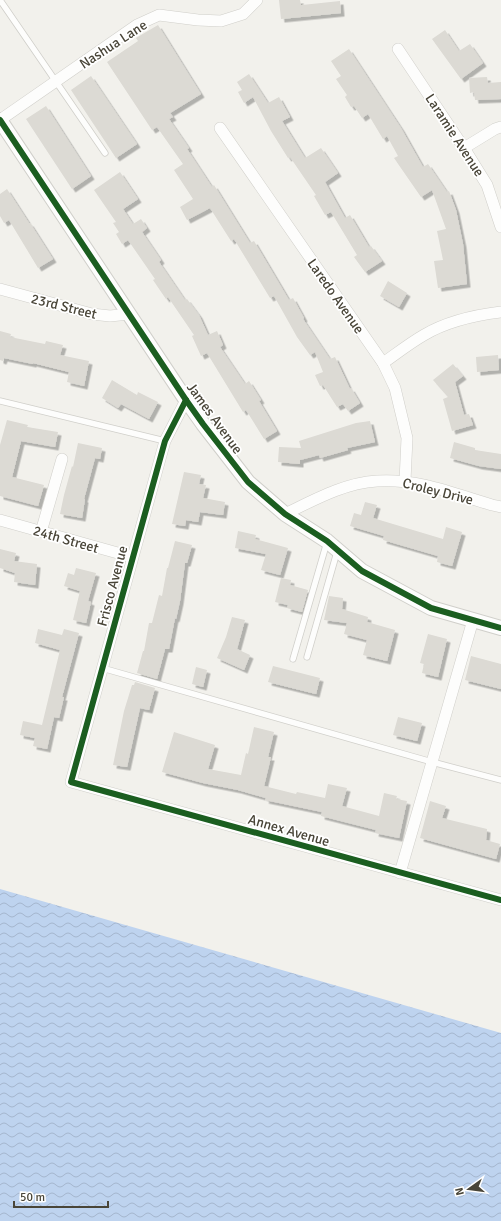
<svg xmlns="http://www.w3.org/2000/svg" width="501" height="1221" viewBox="0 0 501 1221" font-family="Signika,sans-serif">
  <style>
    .water { fill: url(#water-waves) }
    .building { fill: #dcdad4; filter: url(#shadow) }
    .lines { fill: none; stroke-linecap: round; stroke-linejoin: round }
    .service-casing { stroke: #d0cfca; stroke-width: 7 }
    .minor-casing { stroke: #d0cfca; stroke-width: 12 }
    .tertiary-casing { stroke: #d0cfca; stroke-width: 16 }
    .service { stroke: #fdfdfc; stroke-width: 5.5 }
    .minor { stroke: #fdfdfc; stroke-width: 11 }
    .tertiary { stroke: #fdfdfc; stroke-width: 14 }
    .cycleway-casing { stroke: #fff; stroke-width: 8 }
    .cycleway { stroke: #1b5e20; stroke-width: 6 }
    .labels { text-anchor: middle; stroke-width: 3.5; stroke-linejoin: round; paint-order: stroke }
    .street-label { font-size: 14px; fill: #494538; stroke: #fff }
  </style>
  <defs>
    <pattern id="water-waves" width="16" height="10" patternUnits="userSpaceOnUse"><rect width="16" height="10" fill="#bed3ef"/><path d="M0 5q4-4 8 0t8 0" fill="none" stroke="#a5b6ce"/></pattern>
    <filter id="shadow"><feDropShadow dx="3.5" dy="3.5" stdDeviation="0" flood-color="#0004"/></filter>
  </defs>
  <rect width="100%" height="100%" fill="#f2f1ec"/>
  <polygon class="water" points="0,889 501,1033 501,1221 0,1221"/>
  <g class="building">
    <polygon points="279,0 300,0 301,5 302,5 340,1 341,13 281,19"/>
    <polygon points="158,25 201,94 170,113 173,117 169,119 189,148 187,149 212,187 214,185 250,243 254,241 289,300 293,298 304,318 303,319 330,359 335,357 350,389 351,388 360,403 348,411 343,404 337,407 323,385 320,386 315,375 323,372 315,352 310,355 297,337 274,296 270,298 234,239 231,241 210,208 187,220 180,207 193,199 174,170 183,164 157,127 152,130 107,62 138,41 136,38"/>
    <polygon points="445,30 459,51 470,44 483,63 461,79 432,39"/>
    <polygon points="349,49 401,128 423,167 428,164 447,192 449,191 456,210 463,244 467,284 438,288 434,261 443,260 437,231 446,229 432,190 421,197 394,158 398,156 387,136 383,139 368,114 362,118 354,106 351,107 345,97 347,95 336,79 341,76 331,61"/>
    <polygon points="249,74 268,103 279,97 290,117 282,121 305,158 321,148 338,173 325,182 345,218 350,215 369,247 371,246 382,261 365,272 354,257 357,255 331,212 325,215 314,196 316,195 290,157 288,158 271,131 253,97 244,103 238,92 242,90 237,82"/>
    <polygon points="91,76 137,144 116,158 71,90"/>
    <polygon points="487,77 488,83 501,82 501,99 475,100 474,92 470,93 469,78"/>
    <polygon points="46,106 91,176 72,189 26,119"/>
    <polygon points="120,172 138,199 123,209 133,224 141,219 147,228 142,232 161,260 159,262 185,300 187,299 199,315 208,335 217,331 223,345 220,347 245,384 249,381 261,400 259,401 277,431 264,439 246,410 243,412 207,353 201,356 192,336 194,335 168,297 166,299 153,280 155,279 128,240 122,244 116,234 119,232 113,223 116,222 94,190"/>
    <polygon points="7,189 29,223 30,223 53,259 38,268 9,220 4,223 0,216 0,194"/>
    <polygon points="388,281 407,293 399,307 380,296"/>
    <polygon points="0,331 11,334 10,337 45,344 46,341 63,345 60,355 89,361 84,386 67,382 69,372 33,363 33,364 4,358 3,361 0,360"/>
    <polygon points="498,355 499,370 477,372 476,357"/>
    <polygon points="453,364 463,376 455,382 464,415 469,414 473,425 452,431 443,399 448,397 433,380"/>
    <polygon points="112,380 137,395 138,392 158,402 149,419 121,404 118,408 102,398"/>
    <polygon points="7,420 28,425 27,427 58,432 55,447 21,441 12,477 44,485 38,506 0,496 0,445"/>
    <polygon points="370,421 375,442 347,448 348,450 320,458 319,455 300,460 300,464 278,462 279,447 301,448 299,441 356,423"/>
    <polygon points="454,442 475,448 475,450 501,454 501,469 479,466 450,458"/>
    <polygon points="78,443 102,448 100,459 95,458 84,499 85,499 82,518 60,514 64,495 72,466 73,467"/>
    <polygon points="184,472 201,475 199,484 206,485 203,498 225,502 223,515 200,512 198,522 186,520 185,526 172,524"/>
    <polygon points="365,502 377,505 373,518 443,539 446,527 462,532 452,566 437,562 438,556 383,540 384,536 350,526 354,513 361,515"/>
    <polygon points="238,531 256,535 255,539 288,548 280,575 261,570 266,554 235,548"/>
    <polygon points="175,541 192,545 187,563 185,563 180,601 176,619 175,618 169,649 165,649 157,679 137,673 143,651 144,651 149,623 152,623 159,595 162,596 167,568 168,568"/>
    <polygon points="0,549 16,553 14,561 37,564 35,585 14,582 15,573 0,568"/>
    <polygon points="76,568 96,573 88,601 91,602 86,623 73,620 80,591 64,586 68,573 74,575"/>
    <polygon points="281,578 291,580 290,585 308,590 302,612 287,608 288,605 275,602"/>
    <polygon points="329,596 343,598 342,609 368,617 367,622 395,630 387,661 363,655 367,640 344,634 347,623 324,620"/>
    <polygon points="232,617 245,620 237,649 250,655 244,670 217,658 226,637"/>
    <polygon points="38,629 62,635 64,629 79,633 62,697 64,697 59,718 54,717 47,749 33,746 35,738 20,735 23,721 42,725 60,650 35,643"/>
    <polygon points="428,634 447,639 438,677 422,673 424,664 420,663"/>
    <polygon points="471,656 501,664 501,689 465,680"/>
    <polygon points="273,666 320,678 316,694 268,682"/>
    <polygon points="196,667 207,670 203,687 192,684"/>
    <polygon points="135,682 155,688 149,710 140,708 127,767 113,765 124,711 132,685 134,685"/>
    <polygon points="398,717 422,723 417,741 393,735"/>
    <polygon points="254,727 274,732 268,757 271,757 264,786 296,794 297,792 325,798 328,784 347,788 342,806 379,816 384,793 397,796 396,799 407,801 399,838 375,833 376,830 321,816 322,812 265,800 266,798 238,790 203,783 162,772 174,732 215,745 208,769 241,775 246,753 248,754"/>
    <polygon points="430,801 446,806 442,818 487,829 486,840 500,844 496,859 420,838"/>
  </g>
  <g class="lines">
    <defs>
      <g id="service">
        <polyline points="0,0 105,153"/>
        <polyline points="0,401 165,441"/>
        <polyline points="307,657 337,552"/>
        <polyline points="293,659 327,542"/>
        <polyline points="102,668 432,762 501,780"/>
      </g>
      <g id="minor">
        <polyline points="398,49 464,148 487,185 501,227"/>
        <polyline points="0,120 137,25 159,15 198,20 221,21 243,14 257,0"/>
        <polyline points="220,128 383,363 395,388 407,438 405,481"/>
        <polyline points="464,148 495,129 501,127"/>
        <polyline points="0,289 92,314 110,316 129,314"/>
        <path d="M 383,363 C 396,354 410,343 424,335 C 446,322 476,315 501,312"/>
        <polyline points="186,400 165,441 71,782 501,900"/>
        <path d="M 285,514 C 314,500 344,483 377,481 C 416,478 455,494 492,505 L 501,507"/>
        <polyline points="0,520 132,557"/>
        <polyline points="41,532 62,459"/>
        <polyline points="400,873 473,620"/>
      </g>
      <polyline id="tertiary" points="0,120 186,400 203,424 248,482 285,514 327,541 362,571 431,608 501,628"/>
    </defs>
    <use href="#service" class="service-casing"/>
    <use href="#minor" class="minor-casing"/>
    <use href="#tertiary" class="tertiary-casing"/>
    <use href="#service" class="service"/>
    <use href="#minor" class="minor"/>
    <use href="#tertiary" class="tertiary"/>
    <defs>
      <g id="cycleway">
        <polyline points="0,120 186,400 203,424 248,482 285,514 327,541 362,571 431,608 501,628"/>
        <polyline points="186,400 165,441 71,782 501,900"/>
      </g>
    </defs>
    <use href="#cycleway" class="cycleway-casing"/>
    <use href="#cycleway" class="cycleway"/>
  </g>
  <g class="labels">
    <g class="street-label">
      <text transform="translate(113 44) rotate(-33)" y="5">Nashua Lane</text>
      <text transform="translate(455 135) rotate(57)" y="5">Laramie Avenue</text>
      <text transform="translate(336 296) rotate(55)" y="5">Laredo Avenue</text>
      <text transform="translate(64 306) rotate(14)" y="5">23rd Street</text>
      <text transform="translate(215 418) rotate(54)" y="5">James Avenue</text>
      <text transform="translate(438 491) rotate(14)" y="5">Croley Drive</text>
      <text transform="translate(66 539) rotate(16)" y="5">24th Street</text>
      <text transform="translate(112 586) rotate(-75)" y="5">Frisco Avenue</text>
      <text transform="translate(289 830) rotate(16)" y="5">Annex Avenue</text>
    </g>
  </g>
  <g transform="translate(469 1189) rotate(256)" stroke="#ffffff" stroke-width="3" paint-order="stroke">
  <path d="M0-3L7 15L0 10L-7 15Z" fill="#494538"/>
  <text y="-6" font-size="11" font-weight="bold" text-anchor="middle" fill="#494538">N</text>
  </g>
  <path d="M14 1201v6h94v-6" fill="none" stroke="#494538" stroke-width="2"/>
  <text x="20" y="1201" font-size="12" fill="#494538" stroke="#ffffff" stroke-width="3" paint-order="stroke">50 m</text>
</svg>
